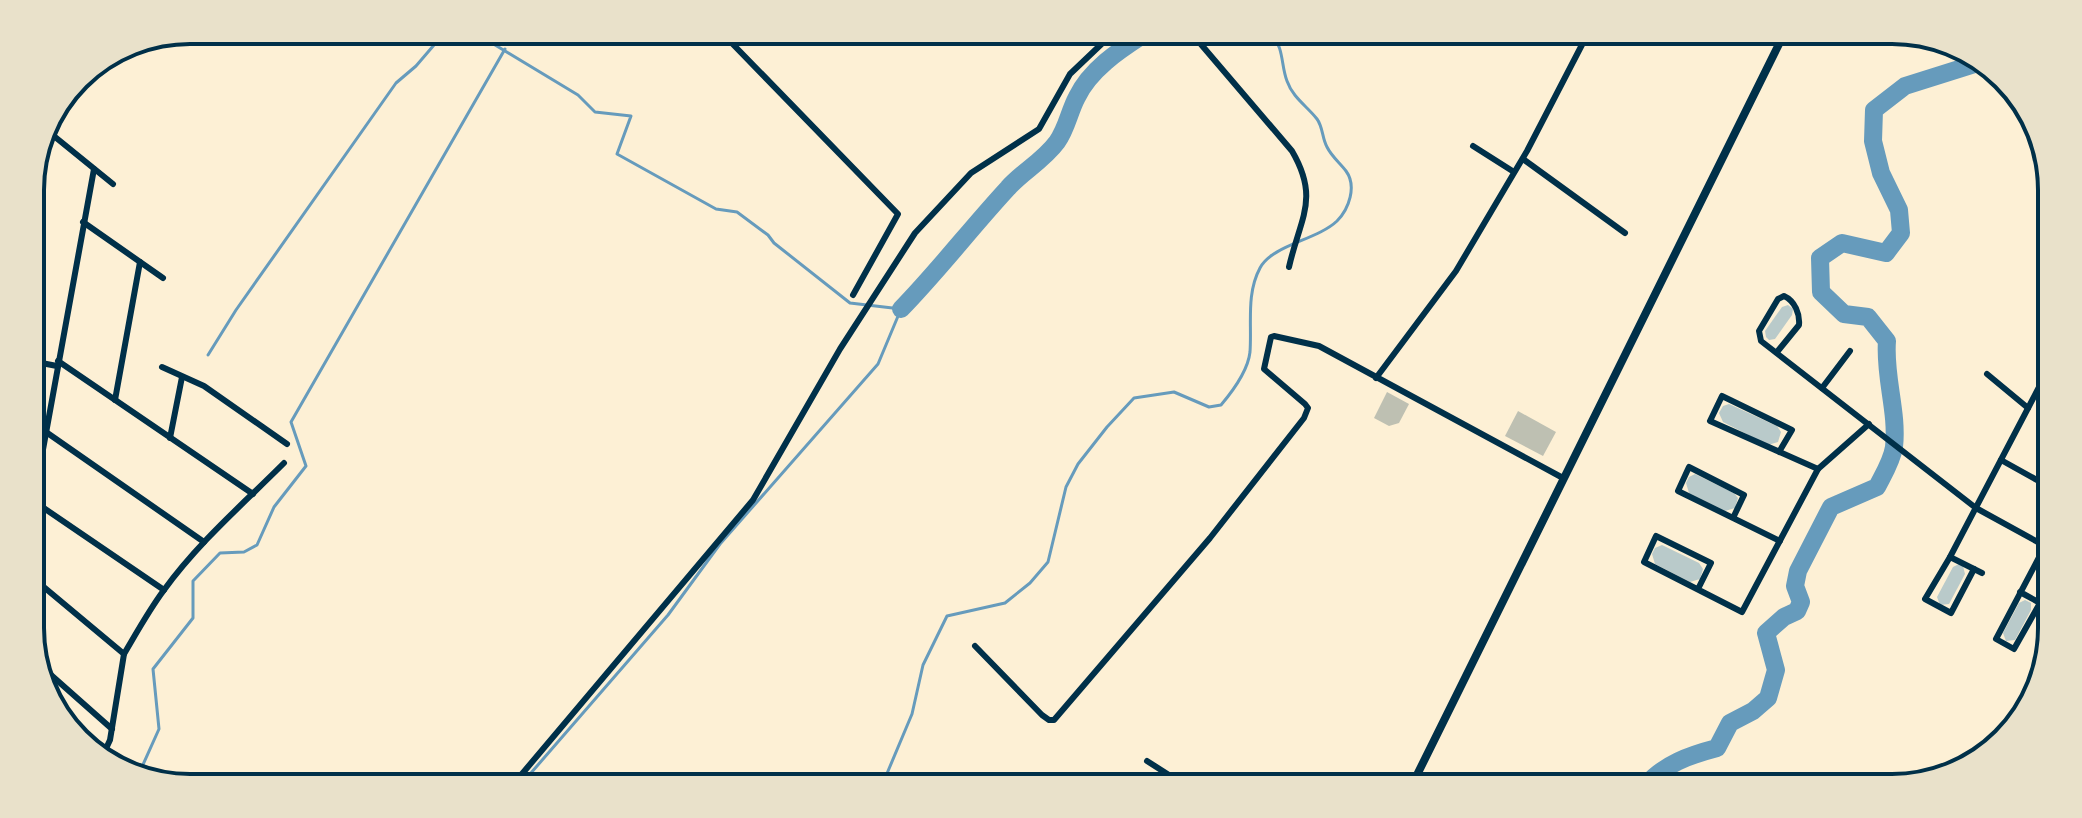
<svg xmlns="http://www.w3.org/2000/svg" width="2082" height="818" viewBox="0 0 2082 818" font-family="Jost,sans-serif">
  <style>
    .green { fill: #b9caca }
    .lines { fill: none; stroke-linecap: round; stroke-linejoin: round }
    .stream { stroke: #669bbc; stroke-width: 3 }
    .river { stroke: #669bbc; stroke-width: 18 }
    .building { fill: #bec0b2 }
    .minor { stroke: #003049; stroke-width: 6 }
    .secondary { stroke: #003049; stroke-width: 8 }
    .rim { fill: none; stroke: #003049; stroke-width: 4 }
  </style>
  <rect width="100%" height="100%" fill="#fdf0d5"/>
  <g class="green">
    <polygon points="1788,305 1793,309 1792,315 1775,339 1769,340 1766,337 1765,331 1782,307"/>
    <polygon points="1729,404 1777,426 1781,432 1778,442 1768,445 1723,422 1719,413 1723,406"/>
    <polygon points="1695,474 1734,493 1738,498 1735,508 1725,511 1689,493 1686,483 1689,477"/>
    <polygon points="1662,545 1699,563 1703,569 1700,579 1690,582 1655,564 1652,554 1655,548"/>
    <polygon points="1959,564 1963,566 1965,574 1949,604 1940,605 1937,597 1953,567"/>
    <polygon points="2025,600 2031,603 2031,610 2015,640 2006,641 2003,633 2019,603"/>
  </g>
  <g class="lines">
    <g class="stream">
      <polyline points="472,31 578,95 595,112 631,116 617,154 716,209 737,212 768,235 774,243 850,303 901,309 878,364 720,544 668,615 524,781"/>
      <polyline points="208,355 236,310 396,83 416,66 446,31"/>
      <polyline points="137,778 159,729 153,669 193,618 193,581 220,553 244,552 257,545 274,507 306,466 291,422 505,49"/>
      <path d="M 883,783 L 912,714 L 923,665 L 947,616 L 1005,603 L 1030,583 L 1048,562 L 1066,487 L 1078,464 L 1107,427 L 1134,398 L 1174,392 L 1209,407 L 1221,405 C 1232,392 1248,370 1250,352 C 1252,324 1246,294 1260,268 C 1272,245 1317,240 1337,221 C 1349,209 1357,186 1346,171 C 1340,163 1332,157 1327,147 C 1322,138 1323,127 1317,119 C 1307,106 1293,98 1287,81 C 1281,66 1284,48 1272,35"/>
    </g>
    <g class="river">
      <path d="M 901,309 C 939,270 971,228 1008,188 C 1022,172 1043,161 1057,142 C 1067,128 1069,112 1077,97 C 1090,70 1118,51 1143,35"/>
      <path d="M 1645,786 C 1664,764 1690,755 1717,748 L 1730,723 L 1753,711 L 1768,698 L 1776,670 L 1766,633 L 1784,617 L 1797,611 L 1801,602 L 1795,586 L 1798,571 L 1831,507 L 1877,487 C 1883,475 1892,461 1894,447 C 1898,412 1884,376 1887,341 L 1868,317 L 1844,314 L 1821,292 L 1820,258 L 1842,243 L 1886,253 L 1901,233 L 1899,210 L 1881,173 L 1873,141 L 1874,110 L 1905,86 L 1978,63"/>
    </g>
  </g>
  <g class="building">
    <polygon points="1387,392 1409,404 1399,423 1389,426 1374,418"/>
    <polygon points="1518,411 1556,432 1543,456 1505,436"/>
  </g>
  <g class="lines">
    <g class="minor">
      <polyline points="722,33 898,214 853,295"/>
      <path d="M 1193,35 L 1292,151 C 1320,199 1300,218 1289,267"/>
      <polyline points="44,128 113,184"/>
      <polyline points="1473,146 1514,172"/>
      <polyline points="1523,159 1625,233"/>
      <polyline points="83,222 163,278"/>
      <path d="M 1777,352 L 1799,325 C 1800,314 1795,301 1784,296 L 1778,299 L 1759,331 L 1761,341 L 1976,508 L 2045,546"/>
      <polyline points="31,361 57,366"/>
      <polyline points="58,361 253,494"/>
      <polyline points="162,367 204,386 287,444"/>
      <polyline points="1987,374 2028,408"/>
      <polyline points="1376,378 1456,271 1527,151 1586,37"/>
      <polyline points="1822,388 1850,351"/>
      <polyline points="115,400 140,262"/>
      <polyline points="32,429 46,432 204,542"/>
      <polyline points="170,438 182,377"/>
      <polyline points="1779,452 1792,430 1722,396 1710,421 1818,469"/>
      <polyline points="2001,460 2046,485"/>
      <polyline points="32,500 164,590"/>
      <polyline points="32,510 94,169"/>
      <polyline points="1733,518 1744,495 1689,467 1678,491 1780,541"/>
      <polyline points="1950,557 1982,573"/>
      <polyline points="1974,569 1951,613 1925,599 1950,557 2048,370"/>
      <polyline points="33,578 124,654"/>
      <polyline points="1698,589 1711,563 1656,536 1644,562 1742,612 1818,469 1869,424"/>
      <polyline points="2020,592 2040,603 2014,649 1996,639 2045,546"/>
      <polyline points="975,646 1042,715 1049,720 1054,720 1210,538 1304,418 1308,408 1305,404 1264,369 1271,337 1274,336 1319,346 1563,478"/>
      <polyline points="33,659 112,729"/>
      <path d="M 103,755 L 110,740 L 124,654 C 137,632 149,610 164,590 C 198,543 243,504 284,463"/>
      <polyline points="1147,761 1183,784"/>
      <polyline points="516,781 753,500 840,349 915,233 971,173 1039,129 1070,74 1111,35"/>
    </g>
    <polyline class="secondary" points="1412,785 1782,38"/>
  </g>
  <path d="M0 0H2082V818H0ZM190 44H1892A146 146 0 0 1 2038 190V628A146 146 0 0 1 1892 774H190A146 146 0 0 1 44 628V190A146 146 0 0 1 190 44Z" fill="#e9e1ca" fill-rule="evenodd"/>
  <path class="rim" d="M190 44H1892A146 146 0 0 1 2038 190V628A146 146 0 0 1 1892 774H190A146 146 0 0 1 44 628V190A146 146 0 0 1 190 44Z"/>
</svg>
